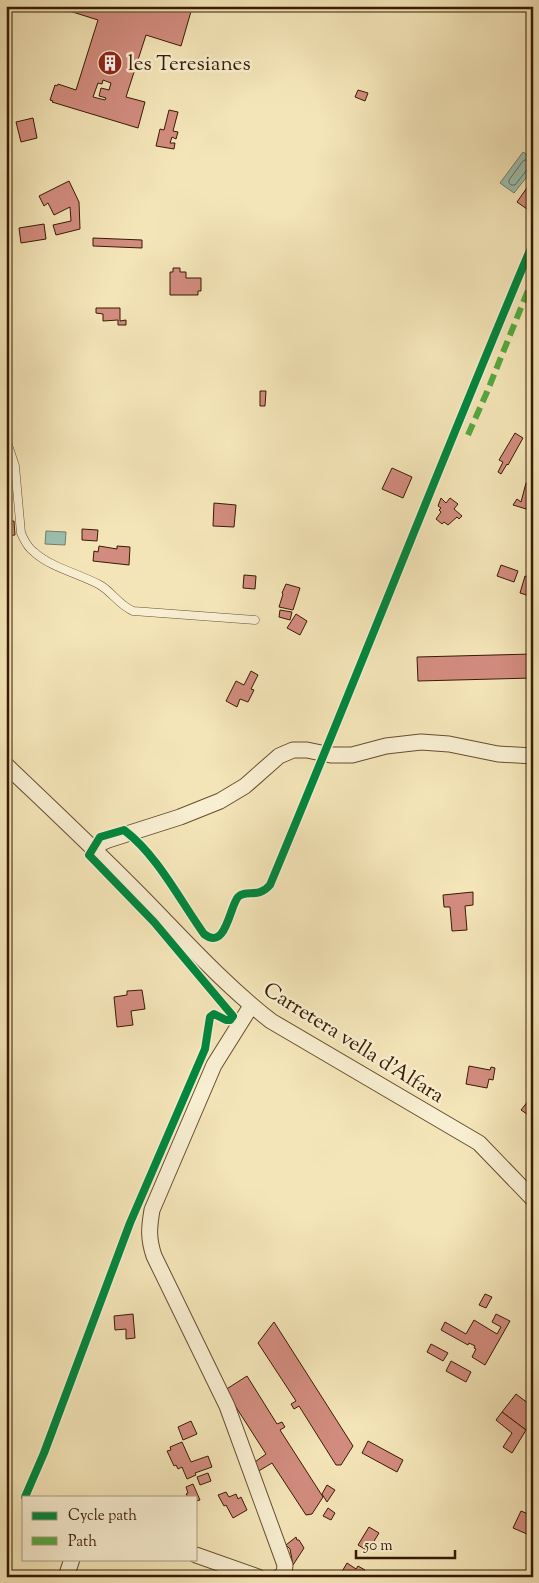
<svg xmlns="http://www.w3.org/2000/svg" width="539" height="1583" viewBox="0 0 539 1583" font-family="'Sorts Mill Goudy',serif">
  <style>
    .water { fill: #9cbfae; stroke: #747d6a }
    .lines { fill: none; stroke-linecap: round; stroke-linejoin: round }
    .shore { stroke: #6a6d58; stroke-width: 1 }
    .building { fill: #d28c7f; stroke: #371b03; fill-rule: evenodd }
    .service-casing { stroke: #664e30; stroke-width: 9 }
    .minor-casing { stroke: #664e30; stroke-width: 17 }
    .service { stroke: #f8eed1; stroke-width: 8 }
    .minor { stroke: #f8eed1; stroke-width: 15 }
    .quiet { stroke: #55a940; stroke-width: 6; stroke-dasharray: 12 6; stroke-linecap: butt }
    .cycleway-casing { stroke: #f8eed1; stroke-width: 11 }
    .cycleway { stroke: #00873e; stroke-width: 8 }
    .labels { text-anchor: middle; stroke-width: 5; stroke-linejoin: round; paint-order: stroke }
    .poi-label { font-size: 21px; fill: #371b03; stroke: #f8eed1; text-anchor: start }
    .street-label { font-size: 21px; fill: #371b03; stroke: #f8eed1 }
  </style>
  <rect width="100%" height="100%" fill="#f4e5b8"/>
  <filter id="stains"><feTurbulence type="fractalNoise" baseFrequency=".004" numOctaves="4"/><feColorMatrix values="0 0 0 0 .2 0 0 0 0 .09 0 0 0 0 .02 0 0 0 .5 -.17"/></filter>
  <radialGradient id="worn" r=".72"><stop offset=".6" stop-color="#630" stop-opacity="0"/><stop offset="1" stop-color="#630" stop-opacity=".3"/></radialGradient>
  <g class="water">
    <polygon points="523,152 533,159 533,169 514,193 500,183"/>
    <polygon points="46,531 66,532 65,545 45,544"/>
  </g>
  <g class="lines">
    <polygon class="shore" points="526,160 530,163 530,166 515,185 511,185 509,183 509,180 523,161"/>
  </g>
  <g class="building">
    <path d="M 64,6 L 188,6 L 192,8 L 181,46 L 146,35 L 126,97 L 145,102 L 138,128 L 52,102 L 53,101 L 50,100 L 55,85 L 57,86 L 58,84 L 76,90 L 98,20 L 63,9 ZM 103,80 L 111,83 L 109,90 L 101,88 L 99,96 L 106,98 L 105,100 L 93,97 L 98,83 L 102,84 Z"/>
    <polygon points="358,90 368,93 365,101 355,97"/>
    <polygon points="169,110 178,112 173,131 178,132 176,139 172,137 170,143 175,143 174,149 156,146 160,129 164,130"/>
    <polygon points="33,118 37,138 21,142 16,122"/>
    <polygon points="69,181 79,202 80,229 56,235 53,225 71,221 70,207 54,215 48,203 44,206 39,196"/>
    <polygon points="531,182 533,184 533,195 527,209 517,202"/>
    <polygon points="44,224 46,239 21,243 19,228"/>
    <polygon points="93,238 142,240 142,248 93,246"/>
    <polygon points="173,268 180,268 180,272 186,272 186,278 201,278 201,291 198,291 198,295 170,295 170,272 173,272"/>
    <polygon points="96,308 120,308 120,321 126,320 126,325 118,325 118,320 103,321 103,314 96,313"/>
    <polygon points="260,391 266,391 265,406 260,406"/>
    <polygon points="515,433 523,438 508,465 507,464 501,474 498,472 503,462 499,460"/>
    <polygon points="392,468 412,477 403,498 382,489"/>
    <polygon points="526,483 533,485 533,511 513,505 517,499 521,502"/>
    <polygon points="441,498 446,503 450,498 458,504 454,509 462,516 459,519 457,517 448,525 444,522 442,524 436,519 441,512 439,510 441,508 438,506"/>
    <polygon points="214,503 236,505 234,527 213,526"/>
    <polygon points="6,521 14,521 15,535 6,536"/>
    <polygon points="82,529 98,530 97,541 82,540"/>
    <polygon points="99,546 117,549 117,546 130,547 129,565 93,561 94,551 98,552"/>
    <polygon points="501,565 518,571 514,582 497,576"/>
    <polygon points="244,575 256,576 255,589 243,588"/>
    <polygon points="525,576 533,578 533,597 520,593"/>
    <polygon points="286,584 300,588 293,610 279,607 283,594 282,593"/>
    <polygon points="280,610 292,612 290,620 279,617"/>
    <polygon points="296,614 307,621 300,635 287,628"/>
    <polygon points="533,654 533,678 418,681 417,657"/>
    <polygon points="251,671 258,675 251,689 254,690 248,702 240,699 237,707 226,701 236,681 244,685"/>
    <polygon points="473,892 473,905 465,906 467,930 452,931 450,907 444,907 443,895"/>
    <polygon points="142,990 145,1009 131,1011 133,1025 117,1027 114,997 127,995 127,991"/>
    <polygon points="469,1066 490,1070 491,1067 495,1068 493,1080 489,1079 487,1088 466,1084"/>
    <polygon points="533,1095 533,1118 521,1110"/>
    <polygon points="485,1294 492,1297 486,1308 479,1305"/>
    <polygon points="133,1314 135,1338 126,1339 126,1329 115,1330 114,1316"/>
    <polygon points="496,1314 510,1321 485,1365 472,1357 476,1349 474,1348 475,1346 469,1343 468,1345 441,1330 445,1322 466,1334 474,1320 497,1334 501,1327 492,1322"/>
    <polygon points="274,1322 353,1446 341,1465 336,1465 299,1406 294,1409 291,1404 296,1401 258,1343"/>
    <polygon points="431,1344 448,1353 443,1361 427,1352"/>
    <polygon points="451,1361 471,1372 466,1382 446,1371"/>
    <polygon points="247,1376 277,1424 282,1422 285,1427 280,1430 323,1497 312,1514 306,1515 272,1463 257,1472 252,1464 266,1454 225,1390"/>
    <polygon points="516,1394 533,1407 533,1421 526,1430 502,1412"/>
    <polygon points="502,1412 526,1430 512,1453 503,1447 512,1433 496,1420"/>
    <polygon points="191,1421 197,1434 183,1440 178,1427"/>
    <polygon points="368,1441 403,1460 397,1472 362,1453"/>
    <polygon points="182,1442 191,1462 208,1456 212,1467 195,1473 196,1475 187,1479 182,1467 178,1469 176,1465 174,1466 167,1451 171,1450 170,1447"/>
    <polygon points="208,1473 211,1481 200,1485 197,1477"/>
    <polygon points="193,1484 200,1500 196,1501 196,1497 188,1497 186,1494 188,1493 186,1487"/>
    <polygon points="327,1485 335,1490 327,1502 322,1494"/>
    <polygon points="226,1492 229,1497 236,1494 238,1499 241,1497 247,1510 233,1518 226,1505 224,1506 218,1495"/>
    <polygon points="328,1508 335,1513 331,1520 323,1516"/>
    <polygon points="521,1511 533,1516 533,1523 527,1534 513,1528"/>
    <polygon points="369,1527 379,1533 368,1551 358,1545"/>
    <polygon points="296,1537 297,1540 299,1540 304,1548 293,1565 290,1549 286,1545"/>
    <polygon points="347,1563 356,1569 358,1566 365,1570 361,1577 344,1577 340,1575"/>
  </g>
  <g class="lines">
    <defs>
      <path id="service" d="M 6,439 L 15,466 L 21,533 C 24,540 28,548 34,552 C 50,567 80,574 100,585 C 112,592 119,605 133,611 L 255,620"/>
      <g id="minor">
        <path d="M 6,765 C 53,810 100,854 145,900 C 186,942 225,985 271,1021 L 479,1143 L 533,1199"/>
        <polyline points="95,851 101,843 108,840 180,817 220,801 245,786 279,756 293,750 307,750 331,755 352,755 386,746 421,742 449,744 498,754 533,756"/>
        <path d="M 251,1006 L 214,1065 L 152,1210 C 149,1228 148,1238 154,1256 L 227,1406 L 285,1565 L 284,1574 L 279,1577"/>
        <polyline points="196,1555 258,1577"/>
        <polyline points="66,1577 72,1559"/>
      </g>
    </defs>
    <use href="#service" class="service-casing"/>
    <use href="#minor" class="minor-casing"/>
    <use href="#service" class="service"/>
    <use href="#minor" class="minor"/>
    <polyline class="quiet" points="468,435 487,392 533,278"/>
    <defs>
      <path id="cycleway" d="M 25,1497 L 44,1453 L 130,1223 L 205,1049 L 210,1017 L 214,1014 L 226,1020 L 230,1020 L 233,1016 L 154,922 L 89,855 L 100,837 L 124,830 C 158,856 179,899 204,934 C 226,951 229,908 238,897 C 246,889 258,899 270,885 C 359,672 443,456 533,243"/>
    </defs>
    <use href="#cycleway" class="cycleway-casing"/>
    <use href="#cycleway" class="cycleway"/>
  </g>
  <defs>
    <symbol id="building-disc" viewBox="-11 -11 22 22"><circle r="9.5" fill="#8f2418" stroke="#f8eed1"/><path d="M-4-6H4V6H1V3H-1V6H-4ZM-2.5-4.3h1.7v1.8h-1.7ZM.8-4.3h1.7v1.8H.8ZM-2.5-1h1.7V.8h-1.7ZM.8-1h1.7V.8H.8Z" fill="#fff"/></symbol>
  </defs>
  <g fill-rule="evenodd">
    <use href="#building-disc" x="96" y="49" width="28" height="28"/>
  </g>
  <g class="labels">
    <g class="poi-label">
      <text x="128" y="70">les Teresianes</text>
    </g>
    <g class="street-label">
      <text transform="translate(354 1042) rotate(32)" y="7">Carretera vella d'Alfara</text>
    </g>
  </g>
  <rect width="539" height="1583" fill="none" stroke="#f4e5b8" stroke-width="25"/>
  <rect x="8" y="8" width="524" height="1568" fill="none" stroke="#371b03" stroke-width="2.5"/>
  <rect x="12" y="12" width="514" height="1558" fill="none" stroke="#371b03"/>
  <rect x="22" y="1496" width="175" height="65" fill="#f8eed1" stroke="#ab9a7f"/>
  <rect x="32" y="1512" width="25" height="8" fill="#00873e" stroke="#ab9a7f"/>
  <text x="68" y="1520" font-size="15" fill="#371b03">Cycle path</text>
  <rect x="32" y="1537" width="25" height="8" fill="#55a940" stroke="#ab9a7f"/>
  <text x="68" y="1546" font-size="15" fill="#371b03">Path</text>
  <path d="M356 1550v8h99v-8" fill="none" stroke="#371b03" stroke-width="2.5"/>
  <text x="364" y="1550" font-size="15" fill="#371b03" stroke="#f8eed1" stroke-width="4" paint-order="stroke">50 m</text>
  <rect width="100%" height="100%" filter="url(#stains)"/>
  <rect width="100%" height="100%" fill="url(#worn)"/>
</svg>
